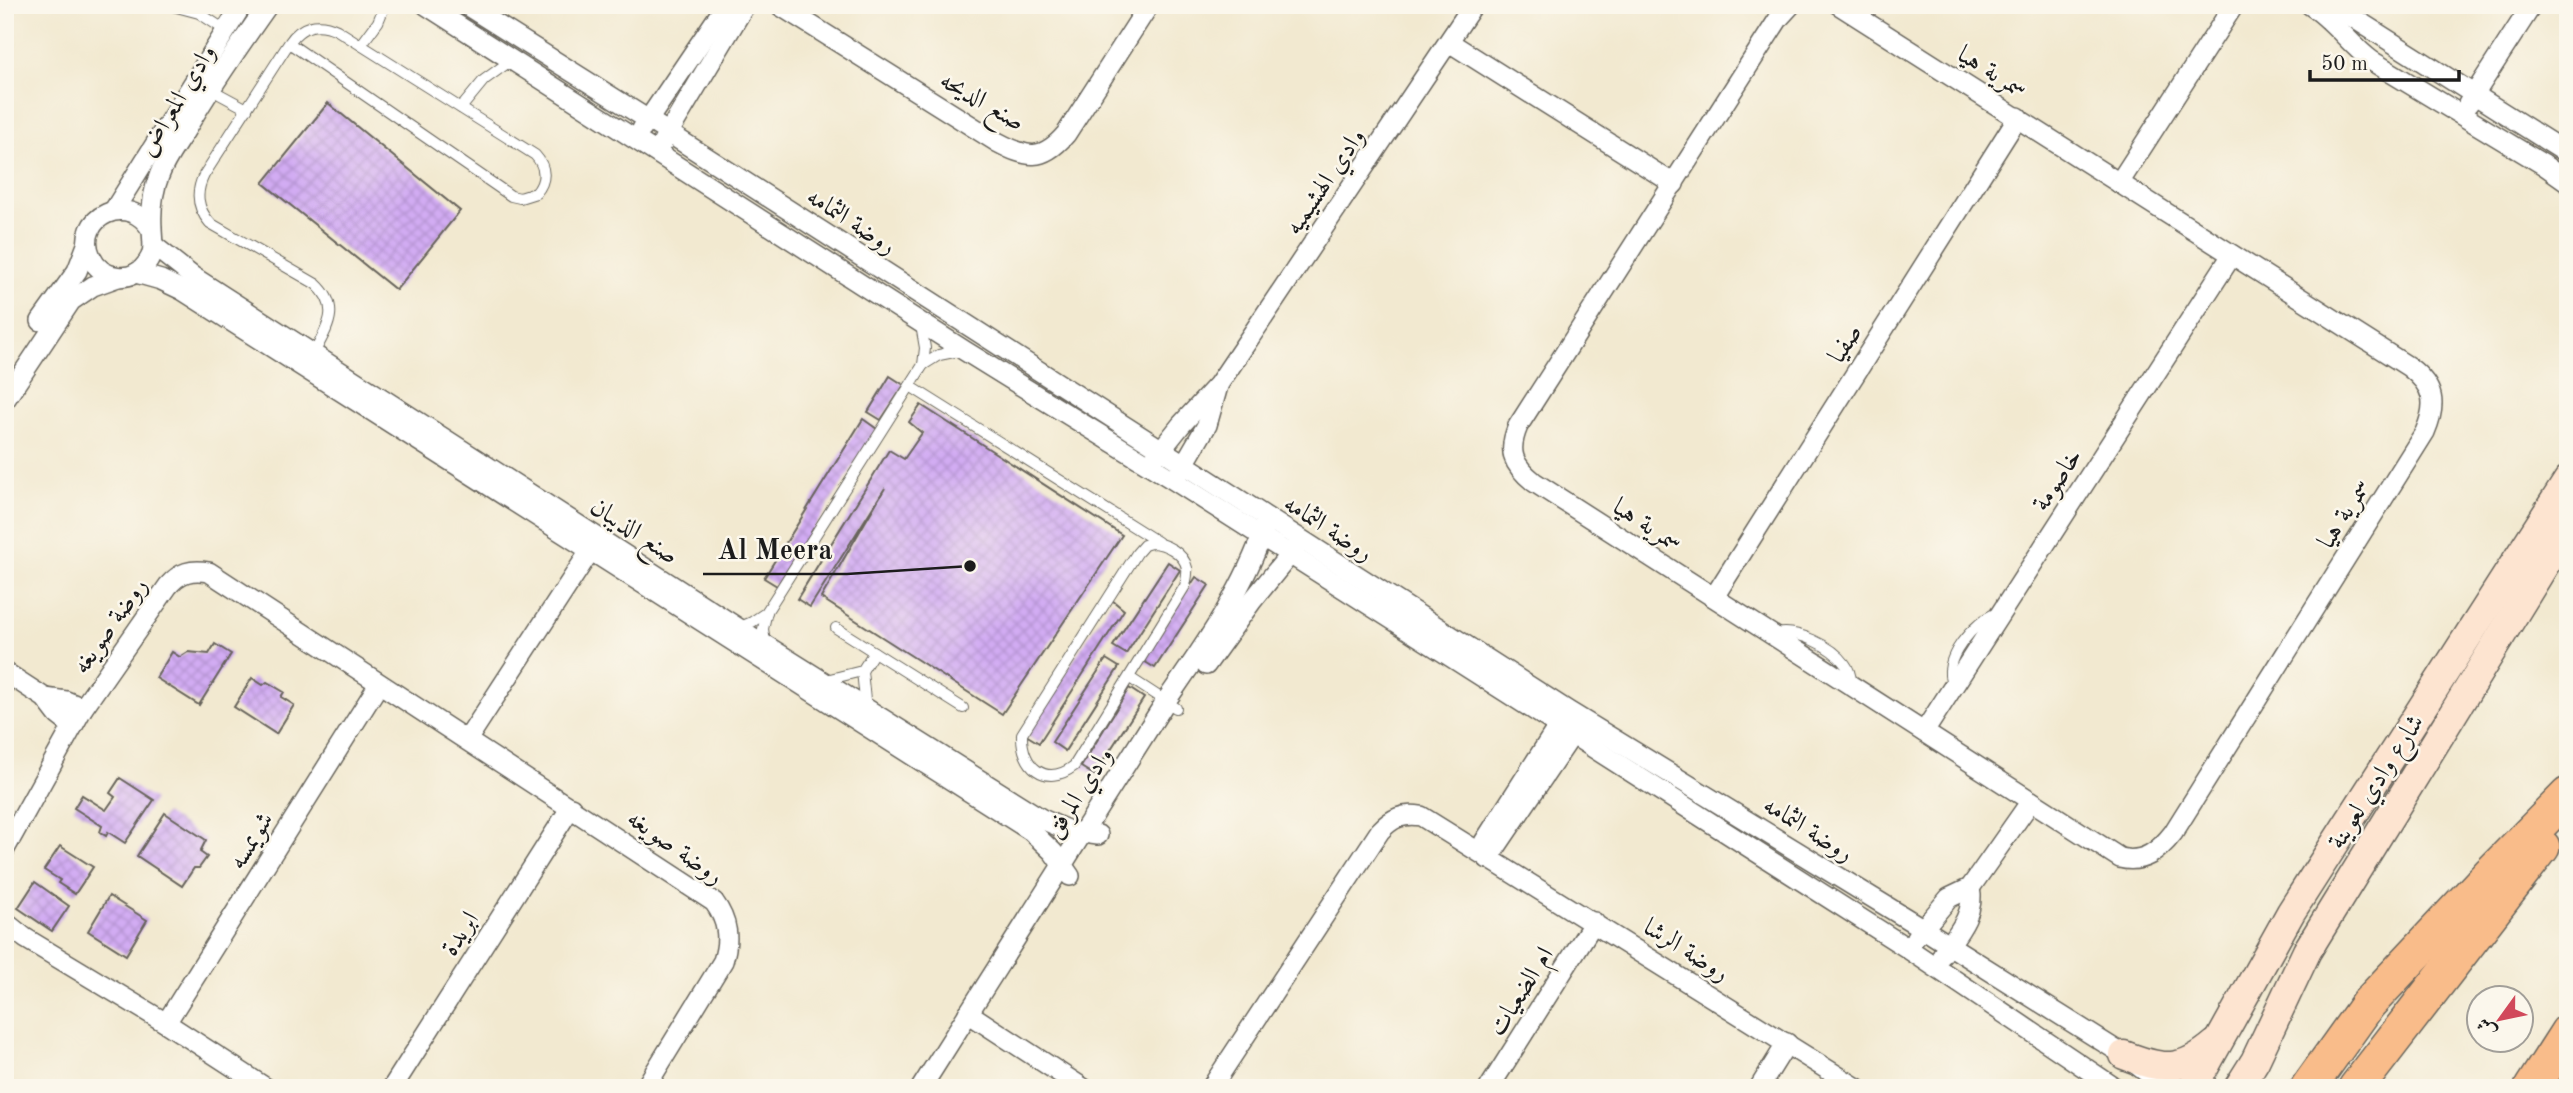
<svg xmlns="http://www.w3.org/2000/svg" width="2573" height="1093" viewBox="0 0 2573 1093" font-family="'Old Standard TT',Amiri,serif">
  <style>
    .building { fill: url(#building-cross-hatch) }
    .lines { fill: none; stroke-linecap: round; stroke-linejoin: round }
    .service-casing { stroke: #67645b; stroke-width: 12 }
    .minor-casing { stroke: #67645b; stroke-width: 22 }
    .secondary-casing { stroke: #67645b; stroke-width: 31 }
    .motorway-casing { stroke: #67645b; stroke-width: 38 }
    .service { stroke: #fff; stroke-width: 10 }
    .minor { stroke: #fff; stroke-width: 19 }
    .secondary { stroke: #fde4d0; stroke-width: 28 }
    .motorway { stroke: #f9bc8a; stroke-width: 35 }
    .labels { text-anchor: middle; stroke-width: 5; stroke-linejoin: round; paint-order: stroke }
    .street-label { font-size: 26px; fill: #1c1c1c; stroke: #fbf7ec }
    .leader { fill: none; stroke: #1c1c1c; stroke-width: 2.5 }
    .callout-dot { fill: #1c1c1c; stroke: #fbf7ec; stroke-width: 2.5 }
    .callout-label { font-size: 28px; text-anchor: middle; font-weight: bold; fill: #1c1c1c; stroke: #fbf7ec; stroke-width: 5; stroke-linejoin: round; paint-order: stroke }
  </style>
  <defs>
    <pattern id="building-cross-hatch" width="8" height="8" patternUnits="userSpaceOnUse" patternTransform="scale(1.75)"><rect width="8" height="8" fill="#d2acf3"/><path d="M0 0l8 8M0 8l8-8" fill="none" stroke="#b493d0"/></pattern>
  </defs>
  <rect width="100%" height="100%" fill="#fbf7ec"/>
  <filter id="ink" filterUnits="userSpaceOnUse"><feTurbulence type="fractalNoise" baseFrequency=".0143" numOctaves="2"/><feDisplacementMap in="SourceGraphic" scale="14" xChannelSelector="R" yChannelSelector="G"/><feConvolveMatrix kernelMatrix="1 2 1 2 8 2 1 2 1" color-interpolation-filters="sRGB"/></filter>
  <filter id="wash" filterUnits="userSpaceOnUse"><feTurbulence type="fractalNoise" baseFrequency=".00686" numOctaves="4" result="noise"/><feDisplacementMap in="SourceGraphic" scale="28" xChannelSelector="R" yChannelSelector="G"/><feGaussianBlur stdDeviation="1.57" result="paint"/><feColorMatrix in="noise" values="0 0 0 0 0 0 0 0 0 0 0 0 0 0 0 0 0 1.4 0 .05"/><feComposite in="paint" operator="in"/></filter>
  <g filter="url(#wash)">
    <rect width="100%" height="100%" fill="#f2e9d0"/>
    <g id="blocks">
      <g class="building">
        <polygon points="328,103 460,211 396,290 263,183"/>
        <polygon points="890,376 904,385 881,420 868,412"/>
        <polygon points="921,405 1122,535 1002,714 821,598 885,488 810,607 797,599 889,450 904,459 922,433 909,422"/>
        <polygon points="863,419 877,429 777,586 764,578"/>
        <polygon points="1168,562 1180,570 1126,654 1113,646"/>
        <polygon points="1196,577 1209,585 1155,668 1142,660"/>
        <polygon points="1112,600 1124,610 1039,743 1026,735"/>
        <polygon points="215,644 231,654 199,705 156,678 172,652 180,657 188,652 209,654"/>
        <polygon points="1106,659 1119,667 1065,751 1052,742"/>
        <polygon points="252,678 263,685 267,682 284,692 281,697 294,705 276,734 234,707"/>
        <polygon points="1129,688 1144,698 1094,775 1081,767"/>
        <polygon points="120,778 154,800 125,843 108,832 106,836 100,832 102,826 74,808 82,795 106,810 115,797 110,793"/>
        <polygon points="165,813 206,840 200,852 207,857 199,868 194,868 182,886 137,856"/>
        <polygon points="60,846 93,867 75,894 58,883 60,880 44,870"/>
        <polygon points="35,882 69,906 52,931 18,908"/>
        <polygon points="109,896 147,920 126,955 88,931"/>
      </g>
    </g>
  </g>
  <g filter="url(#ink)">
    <use href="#blocks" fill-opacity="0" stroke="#67645b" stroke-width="2"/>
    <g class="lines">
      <defs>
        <g id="service">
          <polyline points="169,5 199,13 225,30"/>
          <path d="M 289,43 L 511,196 L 520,198 L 536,193 C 546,181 547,168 535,155 L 337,30 C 318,21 301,25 289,43 L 204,175 C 195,193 197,208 210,223 L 316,284 C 342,308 327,328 314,353"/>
          <polyline points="361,45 378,22 385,5"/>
          <polyline points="210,89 247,109"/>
          <polyline points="461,108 484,80 513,59"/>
          <polyline points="921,325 925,348 923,365"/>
          <polyline points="910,386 1158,542"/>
          <path d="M 1151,543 C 1165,543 1184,553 1187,568 C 1188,574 1186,581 1185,586 L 1074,766 C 1045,788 1021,766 1022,734 L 1137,553 L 1144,545 Z"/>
          <polyline points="738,628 752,622 767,612"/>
          <polyline points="836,628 963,708"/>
          <path d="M 1774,635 C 1795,627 1833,647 1845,664 C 1850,670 1851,678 1852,685"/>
          <polyline points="765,642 763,629 767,611 923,365 939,355 959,351"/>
          <polyline points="862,671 865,700 869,707"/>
          <polyline points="1130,678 1176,708"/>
          <polyline points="826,680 862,671 874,652"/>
          <path d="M 1953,685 C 1939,661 1975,621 1997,613"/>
        </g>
        <g id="minor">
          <polyline points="426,5 965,351 1175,481 1907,948 2115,1088"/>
          <polyline points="466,5 647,119 1568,711 1922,928 2124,1055 2167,1088"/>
          <path d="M 779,5 L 997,142 C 1027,158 1042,162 1066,134 L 1149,5"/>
          <path d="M 1791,5 L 1779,18 L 1518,426 C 1507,452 1513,465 1534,482 L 2120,858 C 2143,864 2159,851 2173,833 L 2425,432 C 2437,404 2435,387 2409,367 L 1839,5"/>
          <path d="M 2310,5 C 2335,21 2349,44 2372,61 L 2544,165 L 2568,182"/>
          <polyline points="2333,5 2568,154"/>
          <polyline points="1449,42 1674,184"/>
          <polyline points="2468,104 2532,5"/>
          <polyline points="642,129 726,5"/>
          <polyline points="663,142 745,5"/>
          <polyline points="2119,183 2234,5"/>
          <polyline points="114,210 242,5"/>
          <path d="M 152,231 C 130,190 73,217 91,257 C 101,280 133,284 147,263 C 156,251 152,241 152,228 C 151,211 153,191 159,176 C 165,159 177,144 186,129 C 211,86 239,46 268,5"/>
          <polyline points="154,246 192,276 738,628 1042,819 1069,831 1098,835"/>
          <polyline points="136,273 161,280 182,290 1031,831 1053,852 1070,876"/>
          <polyline points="41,321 77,271 87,245"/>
          <polyline points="5,400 71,301 93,286 118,277"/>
          <polyline points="1154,459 1181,425 1218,385 1473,5"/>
          <polyline points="1179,473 1207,425 1218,386"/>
          <polyline points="1714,597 2018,117"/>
          <polyline points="1206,665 1252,601 1296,547"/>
          <polyline points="5,672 45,698 58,715 72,726"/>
          <polyline points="45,698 66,701 83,708"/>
          <polyline points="1924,732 2232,255"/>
          <polyline points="467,740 596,542"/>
          <polyline points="1484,842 1564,717"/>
          <path d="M 5,849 L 83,708 L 168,586 C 180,572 191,569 209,572 L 714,902 C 728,921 730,939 723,961 L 645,1088"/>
          <polyline points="1488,859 1578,726"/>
          <polyline points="5,922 25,938 166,1023 266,1088"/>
          <polyline points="1916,937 1949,898 1970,888 2031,801"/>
          <path d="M 1942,955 C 1956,935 1976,914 1970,888"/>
          <polyline points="968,1013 1083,1088"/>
          <polyline points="166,1023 379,684"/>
          <polyline points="392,1088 571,807"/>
          <path d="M 921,1088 L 1166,701 C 1204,646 1244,590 1265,526"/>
          <path d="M 1211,1088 L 1380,831 C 1392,818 1403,813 1421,816 L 1857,1088"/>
          <polyline points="1489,1088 1594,922"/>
          <polyline points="1759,1088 1787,1043"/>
        </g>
        <g id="secondary">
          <path d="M 2124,1055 C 2163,1070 2181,1073 2215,1044"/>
          <polyline points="2193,1088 2291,912 2568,480"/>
          <polyline points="2238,1088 2255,1061 2307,951 2568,527"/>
        </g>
        <g id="motorway">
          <polyline points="2308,1088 2368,1004 2491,873 2568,795"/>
          <polyline points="2356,1088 2542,847"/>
          <polyline points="2532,1088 2568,1032"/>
        </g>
      </defs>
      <use href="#service" class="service-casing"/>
      <use href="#minor" class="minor-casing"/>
      <use href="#secondary" class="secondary-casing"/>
      <use href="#motorway" class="motorway-casing"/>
      <use href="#service" class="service"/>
      <use href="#minor" class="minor"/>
      <use href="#secondary" class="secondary"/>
      <use href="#motorway" class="motorway"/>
    </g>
  </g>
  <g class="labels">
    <g class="street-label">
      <text transform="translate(1993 71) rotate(32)" y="9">سمرية هيا</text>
      <text transform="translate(176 100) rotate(-59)" y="9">وادي المعراض</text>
      <text transform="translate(983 100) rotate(30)" y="9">صنع الديحه</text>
      <text transform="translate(1324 181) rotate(-56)" y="9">وادي الهشيميه</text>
      <text transform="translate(852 220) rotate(33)" y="9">روضة الثمامه</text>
      <text transform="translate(1844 343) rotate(-58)" y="9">صفيا</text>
      <text transform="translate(2056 479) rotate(-57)" y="9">خاصومة</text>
      <text transform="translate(2343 513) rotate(-58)" y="9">سمرية هيا</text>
      <text transform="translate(1648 524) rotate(33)" y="9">سمرية هيا</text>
      <text transform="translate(1329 527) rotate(33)" y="9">روضة الثمامه</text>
      <text transform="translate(635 530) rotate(33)" y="9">صنع الذيبان</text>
      <text transform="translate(109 625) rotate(-55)" y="9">روضة صويغه</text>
      <text transform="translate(2375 781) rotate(-57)" y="9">شارع وادي لعوينة</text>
      <text transform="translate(1078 792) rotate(-57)" y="9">وادي المرفق</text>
      <text transform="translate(1809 828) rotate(32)" y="9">روضة الثمامه</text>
      <text transform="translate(250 840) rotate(-58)" y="9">شويمسه</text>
      <text transform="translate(676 846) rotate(35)" y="9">روضة صويغه</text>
      <text transform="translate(459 933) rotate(-57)" y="9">ابريدة</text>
      <text transform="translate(1687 949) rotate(32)" y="9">روضة الرشا</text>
      <text transform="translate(1520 991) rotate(-58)" y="9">ام الضعيات</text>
    </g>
  </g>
  <path class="leader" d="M970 566L847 574H703"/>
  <circle class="callout-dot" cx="970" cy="566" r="7"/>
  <g class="callout-label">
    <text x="775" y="559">Al Meera</text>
  </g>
  <rect width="2573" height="1093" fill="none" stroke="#fbf7ec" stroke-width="28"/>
  <g transform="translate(2500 1019) rotate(237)"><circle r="33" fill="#fbf7ec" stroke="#a29f99" stroke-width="2"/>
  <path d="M0-5L12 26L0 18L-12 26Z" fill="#d1495b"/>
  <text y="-10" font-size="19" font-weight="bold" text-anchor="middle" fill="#1c1c1c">ش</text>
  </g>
  <path d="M2310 70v10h149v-10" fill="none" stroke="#1c1c1c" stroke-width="3.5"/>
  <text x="2321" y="70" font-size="21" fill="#1c1c1c" stroke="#fbf7ec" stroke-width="5" paint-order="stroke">50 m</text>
</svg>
